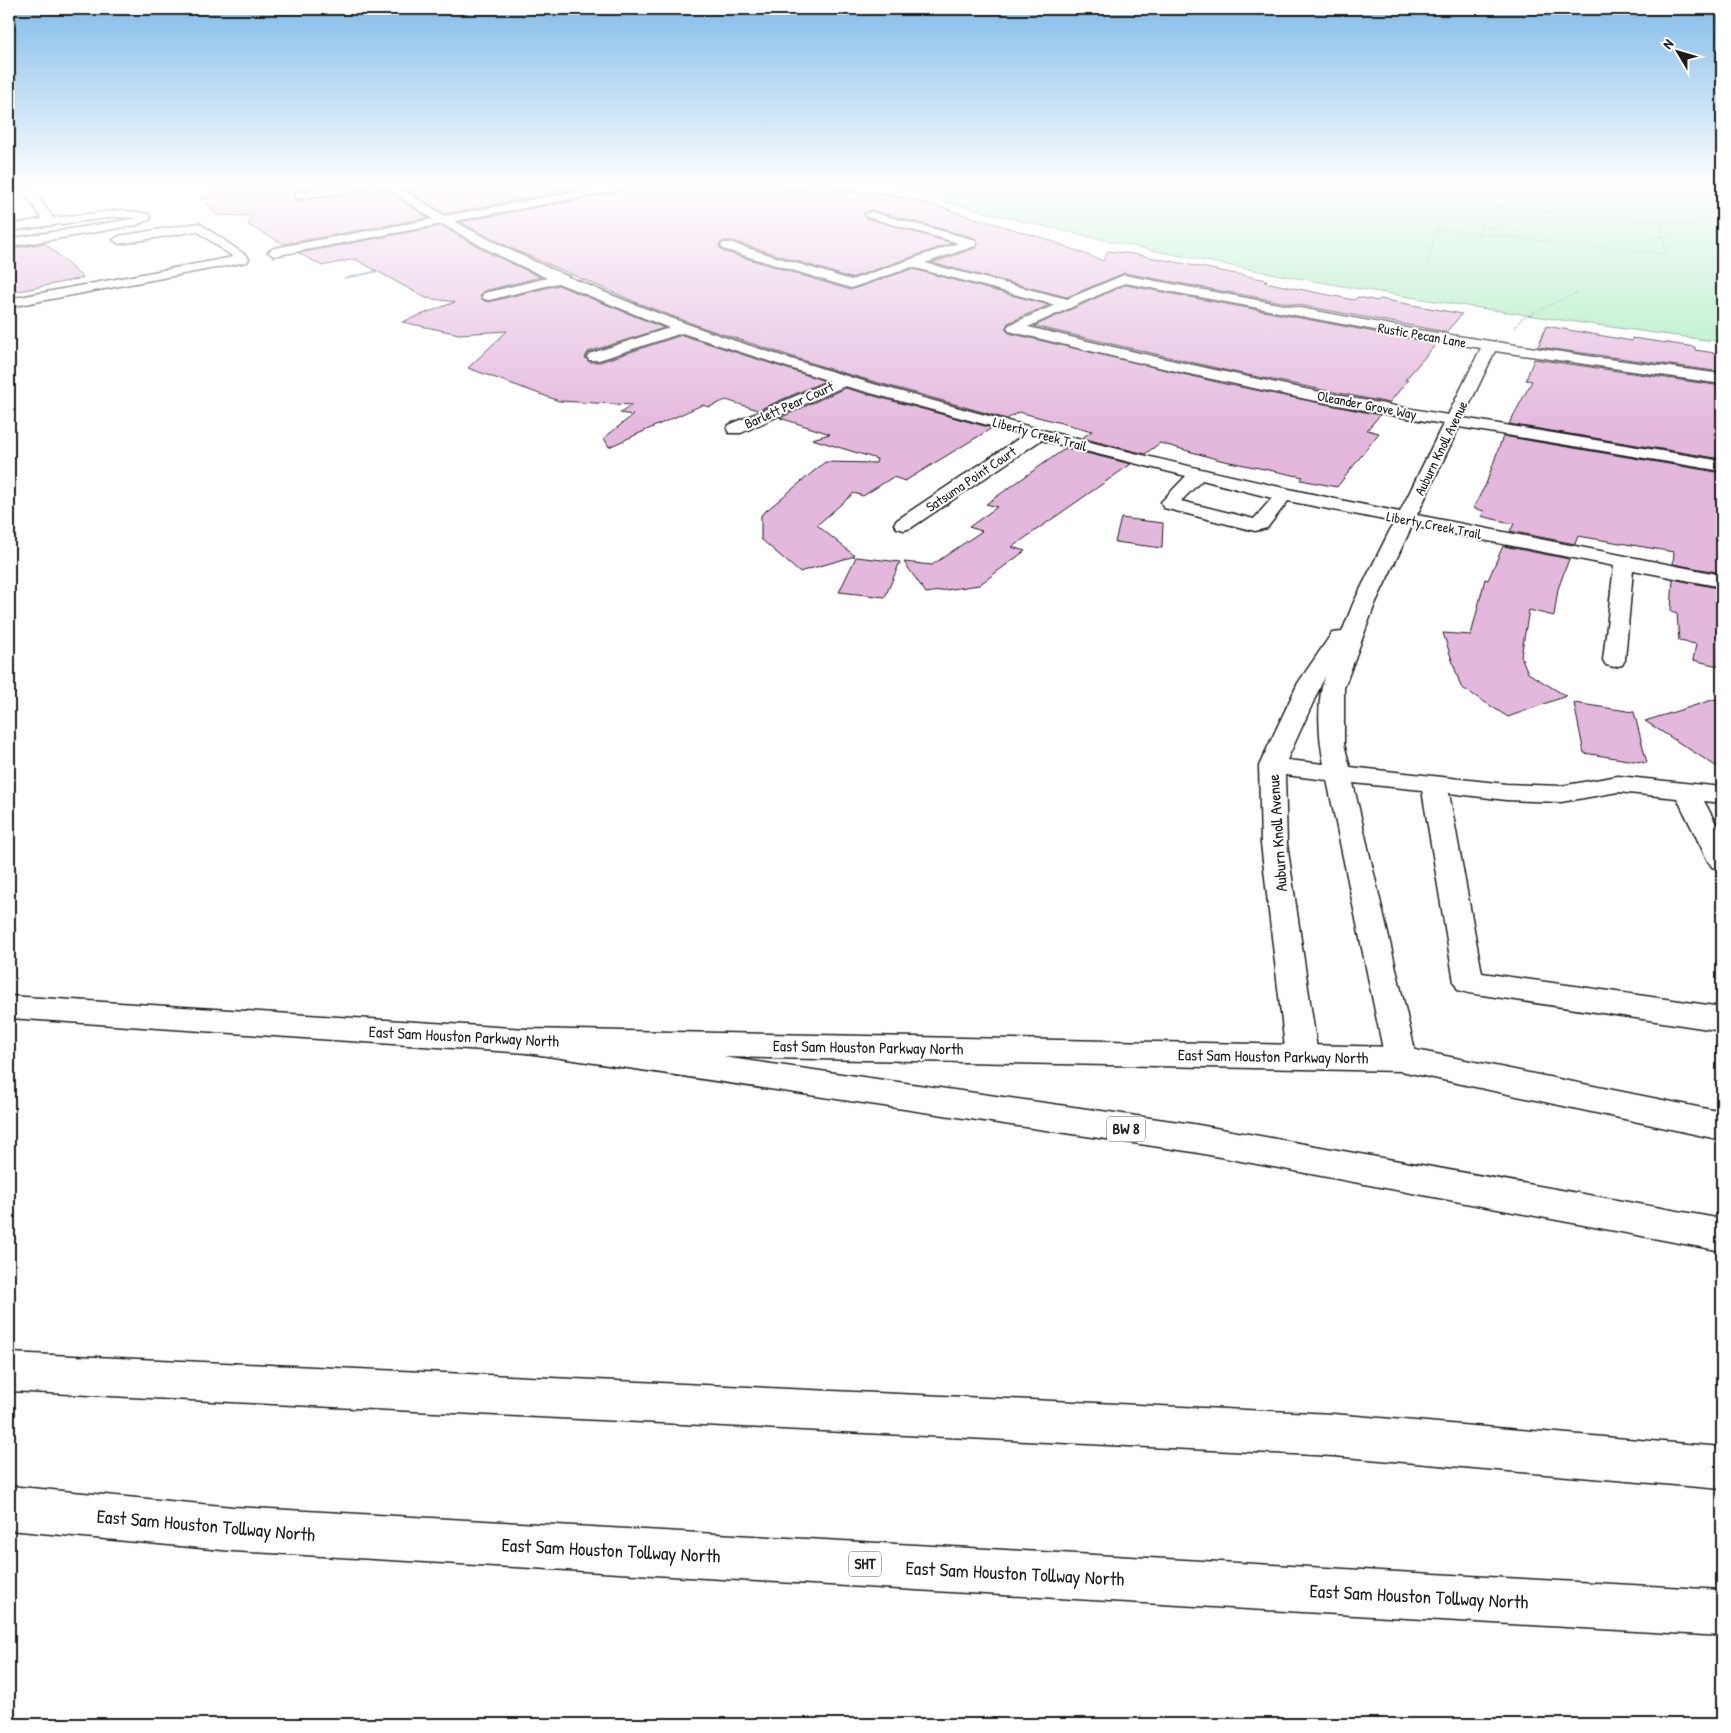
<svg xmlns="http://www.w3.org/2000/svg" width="1731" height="1733" viewBox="0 0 1731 1733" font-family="'Patrick Hand',sans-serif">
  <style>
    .green { fill: #a1eab9; stroke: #5e836a }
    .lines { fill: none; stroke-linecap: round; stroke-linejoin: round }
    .stream { fill: #5f8399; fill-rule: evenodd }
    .building { fill: #e4b8dd; stroke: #1c1c1c }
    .minor-casing { stroke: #1c1c1c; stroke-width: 3 }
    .major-casing { stroke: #1c1c1c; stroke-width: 3 }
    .highway-casing { stroke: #1c1c1c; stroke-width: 3 }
    .path-far1 { stroke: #1c1c1c; stroke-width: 1; stroke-dasharray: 0.5 2; stroke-linecap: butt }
    .path { stroke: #1c1c1c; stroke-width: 2; stroke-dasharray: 0.5 2; stroke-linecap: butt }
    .minor { fill: #fff; fill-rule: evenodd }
    .major { fill: #fff; fill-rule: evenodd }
    .highway { fill: #fff; fill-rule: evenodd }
    .labels { text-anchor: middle; stroke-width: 4; stroke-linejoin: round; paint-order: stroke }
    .far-street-label { font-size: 14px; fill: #1c1c1c; stroke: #fff }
    .shield { fill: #fff; stroke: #606060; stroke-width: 1 }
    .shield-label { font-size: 15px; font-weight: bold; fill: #1c1c1c }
    .street-label { font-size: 16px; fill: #1c1c1c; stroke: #fff }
    .near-street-label { font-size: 19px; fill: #1c1c1c; stroke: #fff }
  </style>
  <rect width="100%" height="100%" fill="#fff"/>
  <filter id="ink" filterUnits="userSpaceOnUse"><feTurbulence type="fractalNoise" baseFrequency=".02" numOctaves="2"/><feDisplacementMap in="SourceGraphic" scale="10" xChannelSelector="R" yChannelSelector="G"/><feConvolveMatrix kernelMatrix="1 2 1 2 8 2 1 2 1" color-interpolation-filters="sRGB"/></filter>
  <g filter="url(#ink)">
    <path class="green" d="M 890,187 L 1722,187 L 1722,342 C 1442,305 1162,263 890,187 Z"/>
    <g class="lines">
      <polygon class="stream" points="391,267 393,269 345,279 343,278"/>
    </g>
    <g class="building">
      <polygon points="226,187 323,187 299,191 293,194 293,198 299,201 358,192 365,187 383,187 428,218 284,244 248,225 252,216 217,215 201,197"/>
      <polygon points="402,187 590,187 445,214"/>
      <polygon points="626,187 843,187 843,191 889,194 951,210 948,210 1046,239 1103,261 1108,251 1134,254 1267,280 1264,282 1354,300 1358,297 1378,301 1380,299 1462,314 1446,332 1124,273 1067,297 932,263 976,248 979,242 975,238 871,210 864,214 866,218 952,243 851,278 732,241 723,241 719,245 722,251 850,290 912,269 1049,305 1008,323 1005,329 1009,333 1225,384 1380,415 1367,430 1379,433 1337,487 1301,480 1303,477 1220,460 1160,443 1145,454 1082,438 1092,431 1034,416 1019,412 1007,419 833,370 704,328 640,304 515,250 460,222 619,192"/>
      <polygon points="442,226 493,255 541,277 484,291 480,297 484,301 489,302 558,285 664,328 588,352 585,358 589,362 600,362 682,335 825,381 758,410 726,400 709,407 702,405 609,447 604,438 633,415 620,413 632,405 559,401 468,368 507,331 459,334 402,322 455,302 426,298 355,259 322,266 299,253"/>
      <polygon points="45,243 83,278 9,293 9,249"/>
      <polygon points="1125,285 1412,339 1437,343 1405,380 1408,380 1389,403 1238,373 1034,326"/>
      <polygon points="1546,326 1632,341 1632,338 1695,347 1695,350 1722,354 1722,372 1538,347"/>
      <polygon points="1534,359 1722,386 1722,459 1509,424 1532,381 1526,380"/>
      <polygon points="845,388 992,428 905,481 893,477 863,496 854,493 817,525 855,556 799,572 761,539 761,515 825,462 876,463 877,459 812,439 830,434 780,418"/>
      <polygon points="1503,436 1722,473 1722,573 1673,564 1674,552 1578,536 1575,544 1510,531 1514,524 1481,516 1484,511 1473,508 1486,484"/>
      <polygon points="1066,448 1131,464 1012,547 1025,551 979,585 926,593 904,562 932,565 982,531 969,527 997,507 986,504"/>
      <polygon points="1121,518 1163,523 1162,548 1115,542"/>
      <polygon points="1503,546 1569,559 1558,589 1554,616 1529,610 1521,656 1528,673 1566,696 1508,717 1461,687 1443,633 1471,635 1485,579 1488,580"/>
      <polygon points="856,557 900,562 885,597 839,592"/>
      <polygon points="1673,579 1722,589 1722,667 1693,660 1696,644 1679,641 1677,613 1671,611"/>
      <polygon points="1722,697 1722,770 1645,721"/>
      <polygon points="1574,703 1634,712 1647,763 1584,753"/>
    </g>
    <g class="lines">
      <defs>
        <g id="minor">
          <polygon points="21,187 31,187 53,218 121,210 149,214 151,219 137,225 9,247 9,239 138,218 114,217 9,231 9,225 42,219"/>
          <polygon points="336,187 363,187 358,190 299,199 294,196 299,193"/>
          <path d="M 385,187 L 398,187 L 445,216 L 601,187 L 624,187 L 619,190 L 454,221 C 614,308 788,361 963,409 C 1107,448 1253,483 1400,512 L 1443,424 C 1297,400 1153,367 1009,331 L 1007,328 L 1009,325 L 1055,305 L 912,267 L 851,288 L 723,249 L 721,246 L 723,243 L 731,243 L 851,280 L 958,243 L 867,217 L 865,215 L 867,213 L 871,212 L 975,240 L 977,243 L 975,246 L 925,263 L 1067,299 L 1124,275 L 1412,329 L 1594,357 L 1722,374 L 1722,384 L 1495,351 L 1463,418 L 1722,461 L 1722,471 L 1459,427 L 1417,515 L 1722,575 L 1722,587 L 1633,570 L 1625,660 L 1622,665 L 1614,667 L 1606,665 L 1603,660 L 1614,566 L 1412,526 L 1375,604 L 1344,688 L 1344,744 L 1350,767 L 1506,784 L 1561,786 L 1618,776 L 1722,787 L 1722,803 L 1704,801 L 1722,835 L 1722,870 L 1712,867 L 1708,861 L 1677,798 L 1618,792 L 1561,802 L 1506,800 L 1449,793 L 1482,973 L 1722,1007 L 1722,1031 L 1469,993 L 1458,990 L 1454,982 L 1422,790 L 1353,783 L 1417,1059 L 1412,1068 L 1401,1071 L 1390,1068 L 1385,1059 L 1327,780 L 1285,775 L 1287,844 L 1318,1056 L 1313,1065 L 1302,1068 L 1291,1065 L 1286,1056 L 1261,844 L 1259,766 L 1298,683 L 1332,633 L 1342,632 L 1353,604 L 1394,522 L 1288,501 L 1267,528 L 1255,531 L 1164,508 L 1161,502 L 1186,476 L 1041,440 L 911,528 L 904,530 L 897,528 L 894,524 L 897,520 L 1024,435 L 845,386 L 741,433 L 729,433 L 727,429 L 729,425 L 830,381 L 682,333 L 599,360 L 589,360 L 587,357 L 589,354 L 669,328 L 558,283 L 489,300 L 484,299 L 482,296 L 484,293 L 547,278 L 494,253 L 442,224 L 274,256 L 268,252 L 274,248 L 433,219 ZM 1125,283 L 1412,337 L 1481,348 L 1448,415 C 1307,392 1167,360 1028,327 ZM 1202,480 L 1272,498 L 1254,519 L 1181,501 ZM 1325,676 C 1316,701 1319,739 1324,764 L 1287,760 Z"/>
          <polygon points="199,223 247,256 249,259 247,262 9,307 9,299 233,257 197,231 119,244 113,240 119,236"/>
        </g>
        <polygon id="major" points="9,996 527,1029 1401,1047 1722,1112 1722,1140 1401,1071 527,1053 9,1018"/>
        <g id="highway">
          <polygon points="527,1029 1193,1124 1722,1219 1722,1251 1193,1152 527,1053 516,1050 511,1041 516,1032"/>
          <polygon points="9,1353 1333,1414 1722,1447 1722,1489 1333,1456 9,1391"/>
          <polygon points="9,1486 233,1507 1722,1590 1722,1636 233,1551 9,1530"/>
        </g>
      </defs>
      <use href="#minor" class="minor-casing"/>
      <use href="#major" class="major-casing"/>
      <use href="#highway" class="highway-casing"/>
      <g class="path-far1">
        <polyline points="1426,187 1424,190 1426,194 1441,201"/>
        <polyline points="1313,202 1291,200 1310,189 1722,228"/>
        <polyline points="1722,212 1700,211 1689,214 1722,223"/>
        <polyline points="1690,225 1693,221 1704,219"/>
        <polyline points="1481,227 1522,230"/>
        <polyline points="1436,229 1667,254 1660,222"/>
        <polyline points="1654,236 1672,238"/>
        <polyline points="1478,238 1485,206"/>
        <polyline points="1427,263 1444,202"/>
        <polyline points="1533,313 1577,293"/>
      </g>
      <polyline class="path" points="1515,328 1522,318 1536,312"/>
      <use href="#minor" class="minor"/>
      <use href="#major" class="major"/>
      <use href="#highway" class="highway"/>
    </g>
  </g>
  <linearGradient id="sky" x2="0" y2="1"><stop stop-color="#83bcea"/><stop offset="0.43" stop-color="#fff"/><stop offset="1" stop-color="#fff" stop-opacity="0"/></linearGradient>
  <rect width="1731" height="430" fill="url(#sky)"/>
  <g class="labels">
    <g class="far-street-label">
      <text transform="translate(1422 335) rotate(10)" y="5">Rustic Pecan Lane</text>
      <text transform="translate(789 405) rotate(-24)" y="5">Barlett Pear Court</text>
      <text transform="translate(1367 405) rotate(11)" y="5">Oleander Grove Way</text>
      <text transform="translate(1040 434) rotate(15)" y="5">Liberty Creek Trail</text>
      <text transform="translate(1441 448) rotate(-64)" y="5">Auburn Knoll Avenue</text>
      <text transform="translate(971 479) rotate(-34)" y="5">Satsuma Point Court</text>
      <text transform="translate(1434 525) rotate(11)" y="5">Liberty Creek Trail</text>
    </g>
    <g class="shield">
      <rect x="1107" y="1116.5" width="38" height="25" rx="4"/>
      <rect x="849" y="1551.5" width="32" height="25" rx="4"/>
    </g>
    <g class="shield-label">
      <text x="1126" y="1134">BW 8</text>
      <text x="865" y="1569">SHT</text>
    </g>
    <g class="street-label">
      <text transform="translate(1277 833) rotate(-94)" y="6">Auburn Knoll Avenue</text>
      <text transform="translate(464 1036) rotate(3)" y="6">East Sam Houston Parkway North</text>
      <text transform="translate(868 1047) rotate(1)" y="6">East Sam Houston Parkway North</text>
      <text transform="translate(1273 1056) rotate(1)" y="6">East Sam Houston Parkway North</text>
    </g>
    <g class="near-street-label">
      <text transform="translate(206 1525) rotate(5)" y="7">East Sam Houston Tollway North</text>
      <text transform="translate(611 1550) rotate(3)" y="7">East Sam Houston Tollway North</text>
      <text transform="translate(1015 1573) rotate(3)" y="7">East Sam Houston Tollway North</text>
      <text transform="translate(1419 1596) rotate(3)" y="7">East Sam Houston Tollway North</text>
    </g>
  </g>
  <rect width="1731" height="1733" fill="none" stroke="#fff" stroke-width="30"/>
  <rect x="15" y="15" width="1701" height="1703" fill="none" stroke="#1c1c1c" stroke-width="2" filter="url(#ink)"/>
  <g transform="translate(1678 52) rotate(308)" stroke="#ffffff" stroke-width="4" paint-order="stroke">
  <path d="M0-4L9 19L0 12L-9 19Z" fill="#1c1c1c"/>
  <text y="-8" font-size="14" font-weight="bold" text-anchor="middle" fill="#1c1c1c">N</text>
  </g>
</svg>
